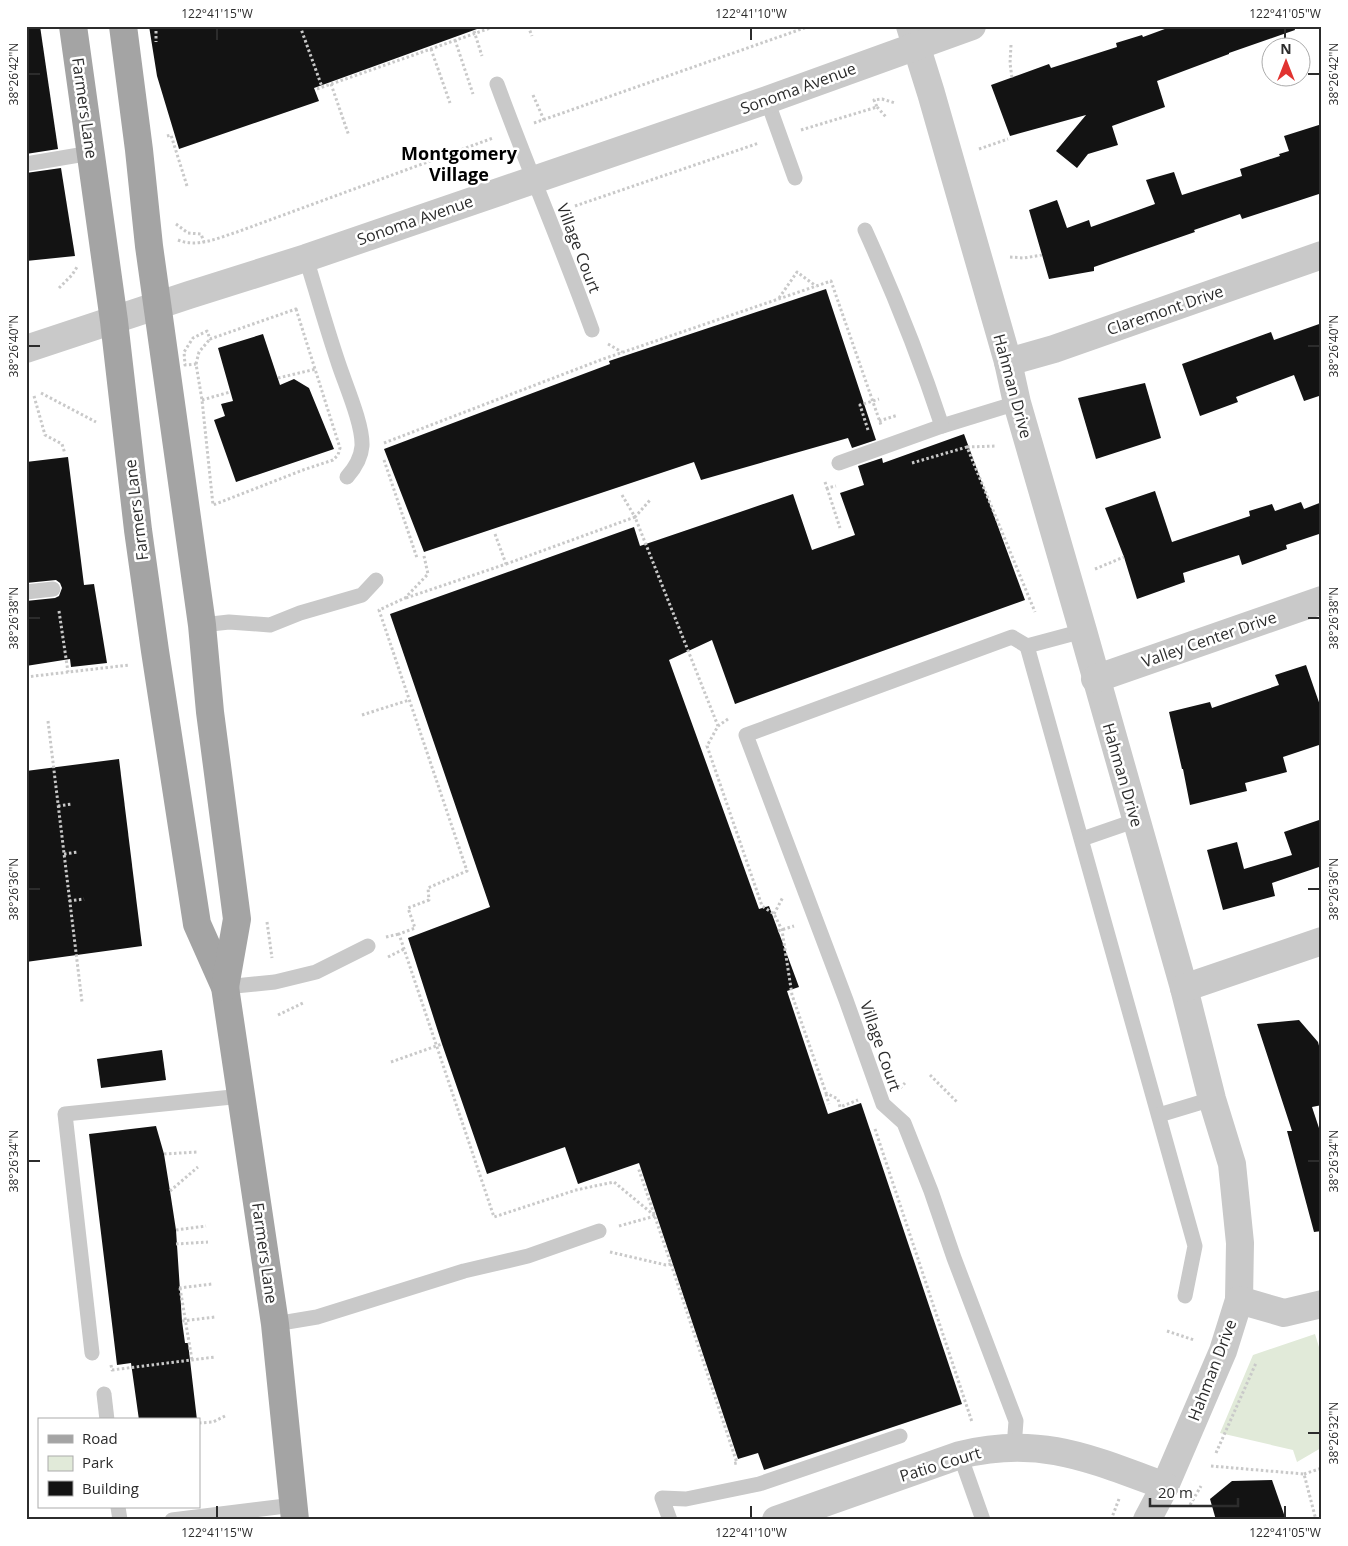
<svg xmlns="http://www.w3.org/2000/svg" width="1348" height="1546" viewBox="0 0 1348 1546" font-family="'Open Sans',sans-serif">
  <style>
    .green { fill: #e1ead9 }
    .building { fill: #131313 }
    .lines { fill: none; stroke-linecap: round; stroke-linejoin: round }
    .path { stroke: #c9c9c9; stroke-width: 3; stroke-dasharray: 2.5 2.5; stroke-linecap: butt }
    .service { stroke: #c9c9c9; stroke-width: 15 }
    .minor { stroke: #c9c9c9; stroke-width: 28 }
    .tertiary { stroke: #c9c9c9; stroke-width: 28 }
    .primary { stroke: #a4a4a4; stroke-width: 28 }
    .ticks { fill: none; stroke: #2c2c2c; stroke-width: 2 }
    .labels { text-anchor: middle; stroke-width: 5; stroke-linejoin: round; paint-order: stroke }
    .street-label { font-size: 16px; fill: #2c2c2c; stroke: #fff }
    .neighbourhood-label { font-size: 18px; font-weight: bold; fill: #000; stroke: #fff }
    .neatline { fill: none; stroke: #2c2c2c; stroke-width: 2 }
    .ticks-label { font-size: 12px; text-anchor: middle; fill: #2c2c2c }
  </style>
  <rect width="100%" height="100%" fill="#fff"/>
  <polygon class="green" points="1315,1334 1322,1357 1321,1448 1297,1462 1293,1450 1220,1433 1253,1355"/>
  <g class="building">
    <polygon points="26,26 40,26 58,149 26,154"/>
    <polygon points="149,26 477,26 477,29 314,88 319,101 179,149 157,76"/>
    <polygon points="1173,26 1294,26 1295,30 1229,53 1229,54 1157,81 1165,107 1112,126 1118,145 1088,154 1077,168 1056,151 1086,115 1010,136 991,85 1049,64 1051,68 1117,47 1116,43 1142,35 1143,37"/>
    <polygon points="1322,124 1322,193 1242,219 1240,214 1194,230 1195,232 1094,267 1094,271 1049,279 1029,210 1057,200 1067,228 1089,220 1091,227 1155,204 1146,180 1174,172 1182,195 1242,176 1240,169 1280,156 1279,154 1289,151 1284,136"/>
    <polygon points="61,168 75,256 26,261 26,173"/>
    <polygon points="826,289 876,440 852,448 848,438 701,480 694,462 424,552 384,449 610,364 609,361"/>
    <polygon points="1322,323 1322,395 1304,401 1294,375 1236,397 1238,402 1200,416 1182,364 1271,332 1274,340"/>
    <polygon points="263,334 280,385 294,379 309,388 334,449 236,482 214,420 225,416 221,404 233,401 218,348"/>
    <polygon points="1145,383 1161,438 1096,459 1078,398"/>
    <polygon points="964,434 1025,600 735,704 712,640 669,660 759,909 769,906 799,987 787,991 828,1114 861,1103 962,1404 764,1470 758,1453 738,1459 639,1163 578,1184 565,1147 487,1174 442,1044 408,938 490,907 390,614 634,527 640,546 793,494 812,550 855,535 840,493 864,485 858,466 882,458 883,463"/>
    <polygon points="68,457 84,585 94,584 107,663 71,667 70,659 26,666 26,601 55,598 59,596 62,588 60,583 56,580 26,583 26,462"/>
    <polygon points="1155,491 1172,542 1250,516 1249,511 1272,504 1275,511 1301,502 1304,509 1322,502 1322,533 1286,545 1287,549 1242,565 1239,555 1183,573 1185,582 1137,599 1124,557 1105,508"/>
    <polygon points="1306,665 1322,711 1322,744 1283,757 1287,772 1245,783 1247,791 1190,805 1183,769 1182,769 1169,712 1210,702 1212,708 1279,685 1275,675"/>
    <polygon points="119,759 142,946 26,962 26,771"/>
    <polygon points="1322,819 1322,866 1272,883 1275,896 1223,910 1207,850 1237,842 1244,869 1292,855 1284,832"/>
    <polygon points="1299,1020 1318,1042 1322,1057 1322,1105 1312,1107 1322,1137 1322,1231 1314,1232 1287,1131 1292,1131 1257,1024"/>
    <polygon points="162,1050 166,1080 101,1088 97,1059"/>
    <polygon points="156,1126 164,1154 170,1191 176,1230 182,1321 185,1343 188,1343 197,1420 139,1420 131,1363 117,1365 89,1134"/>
    <polygon points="1272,1480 1286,1520 1216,1520 1210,1499 1232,1481"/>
  </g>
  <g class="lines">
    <g class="path">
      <polyline points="156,26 156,42"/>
      <polyline points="300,26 322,87"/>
      <polyline points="528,26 532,36"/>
      <polyline points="474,31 482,56"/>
      <polyline points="455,40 473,94"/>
      <polyline points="1011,45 1010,63 1012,78"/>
      <polyline points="431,49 450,103"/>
      <polyline points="331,84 349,136"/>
      <polyline points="317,89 496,26"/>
      <polyline points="533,95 544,120"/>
      <polyline points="877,107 887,118"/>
      <polyline points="534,123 810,26"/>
      <polyline points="801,130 877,107 874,100 882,99 895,103"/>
      <polyline points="167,136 171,135 187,186"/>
      <polyline points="979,149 1008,139"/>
      <polyline points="575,206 759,143"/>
      <polyline points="176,224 188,233 201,234 204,242"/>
      <path d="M 178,240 C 197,248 218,238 237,232 L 493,138"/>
      <polyline points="1010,257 1024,258 1042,255"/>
      <polyline points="59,288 72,275 77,267"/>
      <polyline points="779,298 797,272 816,286"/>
      <polygon points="296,309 340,448 338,455 333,460 303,470 213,505 202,400 196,364 185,365 184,352 193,338 207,331 210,339"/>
      <polyline points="608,344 622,352"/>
      <polyline points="196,364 199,352 210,339"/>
      <polyline points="278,378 316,369"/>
      <polyline points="41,393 96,422"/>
      <polyline points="34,396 45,435 62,444 65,454"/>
      <polyline points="202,400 230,392"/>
      <polyline points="879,421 898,415"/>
      <polyline points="868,430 860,405 879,399"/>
      <polyline points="384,443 603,359 831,281 881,425"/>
      <polyline points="967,447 996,446"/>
      <polyline points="384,460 417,558"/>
      <polyline points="912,463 967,447 1035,612"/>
      <polyline points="825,482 827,488 836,486"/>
      <polyline points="827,488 840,528"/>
      <polyline points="622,495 635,517 651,499"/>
      <polyline points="424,556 428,574 405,598 379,610 467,871 428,888 429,900 408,908 415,928 399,934 494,1217 576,1190 614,1182 655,1216"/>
      <polyline points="506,564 635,517 718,726"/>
      <polyline points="1095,569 1124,557"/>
      <polyline points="406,598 506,564 495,534"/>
      <polyline points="59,611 68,672"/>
      <polyline points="26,677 129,665"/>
      <polyline points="362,715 409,700"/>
      <polyline points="728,719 718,726 707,746 762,906 774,914 782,930 792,995 826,1093 838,1099 840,1107 858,1100"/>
      <polyline points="48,721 82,1002"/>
      <polyline points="58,806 72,804"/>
      <polyline points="64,854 78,852"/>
      <polyline points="69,901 84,899"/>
      <polyline points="774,914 783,897"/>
      <polyline points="267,922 272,958"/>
      <polyline points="778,931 794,926"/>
      <polyline points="386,937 399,934"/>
      <polyline points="388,957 404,949"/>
      <polyline points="278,1015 303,1003"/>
      <polyline points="391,1062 442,1044"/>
      <polyline points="930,1075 958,1103"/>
      <polyline points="900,1088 905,1083"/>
      <polyline points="826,1094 829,1104"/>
      <polyline points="875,1129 972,1422"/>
      <polyline points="164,1154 197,1152"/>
      <polyline points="170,1191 198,1167"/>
      <polyline points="619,1226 655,1216"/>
      <polyline points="176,1230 206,1226"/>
      <polyline points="176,1244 208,1242"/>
      <polyline points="610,1252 666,1265 671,1264 638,1167"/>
      <polyline points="671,1264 737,1463 732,1464"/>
      <polyline points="179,1288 212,1284"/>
      <polyline points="180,1288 192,1360"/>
      <polyline points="182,1321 215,1317"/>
      <polyline points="1167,1331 1194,1340"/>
      <polyline points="111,1365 112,1370 215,1357"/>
      <polyline points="199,1423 213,1422 225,1416"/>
      <polyline points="1216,1453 1256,1363"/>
      <polyline points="1211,1466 1304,1474 1316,1520"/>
      <polyline points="1304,1474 1322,1468"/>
      <polyline points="1190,1505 1201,1486"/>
      <polyline points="1111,1520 1119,1499"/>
    </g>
    <g class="service">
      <path d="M 497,84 C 527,166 562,247 592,330"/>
      <polyline points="767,100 795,178"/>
      <polyline points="26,164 91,153"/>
      <path d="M 865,230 C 894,294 920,359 942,426 L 1017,403"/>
      <path d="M 306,258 C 317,294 327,330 339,365 C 346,386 363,425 362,446 C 361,459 355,468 347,477"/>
      <polyline points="839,463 942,426"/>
      <polyline points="26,592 53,589"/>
      <polyline points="202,625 229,622 270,625 300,613 362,595 376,580"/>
      <polyline points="1027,646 1195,1246 1185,1296"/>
      <polyline points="1082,839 1137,820"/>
      <polyline points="225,987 275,982 316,972 368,946"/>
      <polyline points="1159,1115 1212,1099"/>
      <polyline points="275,1324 317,1317 464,1271 528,1256 599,1231"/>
      <polyline points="92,1353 65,1114 242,1096"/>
      <polyline points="104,1394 107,1420"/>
      <polyline points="1014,1447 1016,1421 954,1258 931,1191 904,1123 883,1104 846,1000 746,735 1012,637 1027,646 1083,631"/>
      <polyline points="960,1455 983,1520"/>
      <polyline points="118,1507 120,1520"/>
      <polyline points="172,1520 294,1505"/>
      <polyline points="670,1520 662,1498 686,1499 759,1484 900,1436"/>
    </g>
    <g class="minor">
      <polyline points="910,26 931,93 1008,362 1017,403 1083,631 1184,988 1212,1099 1232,1164 1240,1243 1239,1300 1223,1351 1165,1486 1147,1520"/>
      <polyline points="1008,362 1054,349 1322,255"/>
      <polyline points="1095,679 1322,600"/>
      <polyline points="1184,988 1322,941"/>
      <polyline points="1239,1300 1284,1313 1322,1304"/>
      <path d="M 776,1520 L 960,1455 C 1040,1435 1091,1459 1165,1486"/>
    </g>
    <polyline class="tertiary" points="26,349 189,295 306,258 767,100 972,26"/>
    <g class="primary">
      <polyline points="73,26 114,321 138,530 155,651 197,924 225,987 275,1324 295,1520"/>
      <polyline points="123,26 139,150 149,246 202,625 210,712 237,919 225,987"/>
    </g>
  </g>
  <path class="ticks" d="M 217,28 L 217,40M 751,28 L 751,40M 1285,28 L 1285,40M 28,74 L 40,74M 1308,74 L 1320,74M 28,346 L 40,346M 1308,346 L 1320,346M 28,618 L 40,618M 1308,618 L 1320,618M 28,889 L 40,889M 1308,889 L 1320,889M 28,1161 L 40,1161M 1308,1161 L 1320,1161M 1308,1433 L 1320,1433M 217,1506 L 217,1518M 751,1506 L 751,1518M 1285,1506 L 1285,1518"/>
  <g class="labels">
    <g class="street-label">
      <text transform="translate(798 88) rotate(-20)" y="6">Sonoma Avenue</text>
      <text transform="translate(85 108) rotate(82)" y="6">Farmers Lane</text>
      <text transform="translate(415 220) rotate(-19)" y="6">Sonoma Avenue</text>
      <text transform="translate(579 248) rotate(69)" y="6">Village Court</text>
      <text transform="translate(1165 310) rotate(-19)" y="6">Claremont Drive</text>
      <text transform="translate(1013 386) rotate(75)" y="6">Hahman Drive</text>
      <text transform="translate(136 510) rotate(-97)" y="6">Farmers Lane</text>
      <text transform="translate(1209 639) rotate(-19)" y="6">Valley Center Drive</text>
      <text transform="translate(1123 775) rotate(74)" y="6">Hahman Drive</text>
      <text transform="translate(881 1046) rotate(71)" y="6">Village Court</text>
      <text transform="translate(265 1253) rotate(82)" y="6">Farmers Lane</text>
      <text transform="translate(1212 1370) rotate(-69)" y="6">Hahman Drive</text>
      <text transform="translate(940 1464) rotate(-17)" y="6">Patio Court</text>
    </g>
    <g class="neighbourhood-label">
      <text x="459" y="160">Montgomery<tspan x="459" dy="21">Village</tspan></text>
    </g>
  </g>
  <rect width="1348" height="1546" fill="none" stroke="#ffffff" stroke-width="55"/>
  <rect x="38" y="1418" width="162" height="90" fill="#ffffff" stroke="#ababab"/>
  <rect x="48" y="1435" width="25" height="8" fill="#a4a4a4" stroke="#ababab"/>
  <text x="82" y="1444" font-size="15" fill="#2c2c2c">Road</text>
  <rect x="48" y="1456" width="25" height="15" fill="#e1ead9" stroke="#ababab"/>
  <text x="82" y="1468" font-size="15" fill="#2c2c2c">Park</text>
  <rect x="48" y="1481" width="25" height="15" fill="#131313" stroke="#ababab"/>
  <text x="82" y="1494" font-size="15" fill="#2c2c2c">Building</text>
  <g transform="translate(1286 62)"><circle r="24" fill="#ffffff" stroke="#ababab"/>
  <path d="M0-4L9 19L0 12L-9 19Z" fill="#e13330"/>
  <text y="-8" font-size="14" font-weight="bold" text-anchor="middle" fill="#2c2c2c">N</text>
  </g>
  <path d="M1150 1498v8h88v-8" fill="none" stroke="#2c2c2c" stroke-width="2.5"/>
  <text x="1158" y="1498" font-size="15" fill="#2c2c2c" stroke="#ffffff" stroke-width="4" paint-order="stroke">20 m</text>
  <rect x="28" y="28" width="1292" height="1490" class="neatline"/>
  <g class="ticks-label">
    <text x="217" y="18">122°41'15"W</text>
    <text x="751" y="18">122°41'10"W</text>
    <text x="1285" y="18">122°41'05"W</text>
    <text transform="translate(14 74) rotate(-90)" y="4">38°26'42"N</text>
    <text transform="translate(1334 74) rotate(-90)" y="4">38°26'42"N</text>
    <text transform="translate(14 346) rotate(-90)" y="4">38°26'40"N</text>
    <text transform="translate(1334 346) rotate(-90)" y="4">38°26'40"N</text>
    <text transform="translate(14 618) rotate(-90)" y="4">38°26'38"N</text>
    <text transform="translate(1334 618) rotate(-90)" y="4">38°26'38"N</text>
    <text transform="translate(14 889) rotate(-90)" y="4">38°26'36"N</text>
    <text transform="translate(1334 889) rotate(-90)" y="4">38°26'36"N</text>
    <text transform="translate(14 1161) rotate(-90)" y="4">38°26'34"N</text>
    <text transform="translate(1334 1161) rotate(-90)" y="4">38°26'34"N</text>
    <text transform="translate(1334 1433) rotate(-90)" y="4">38°26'32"N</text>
    <text x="217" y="1537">122°41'15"W</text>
    <text x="751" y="1537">122°41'10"W</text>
    <text x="1285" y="1537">122°41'05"W</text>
  </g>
</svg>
